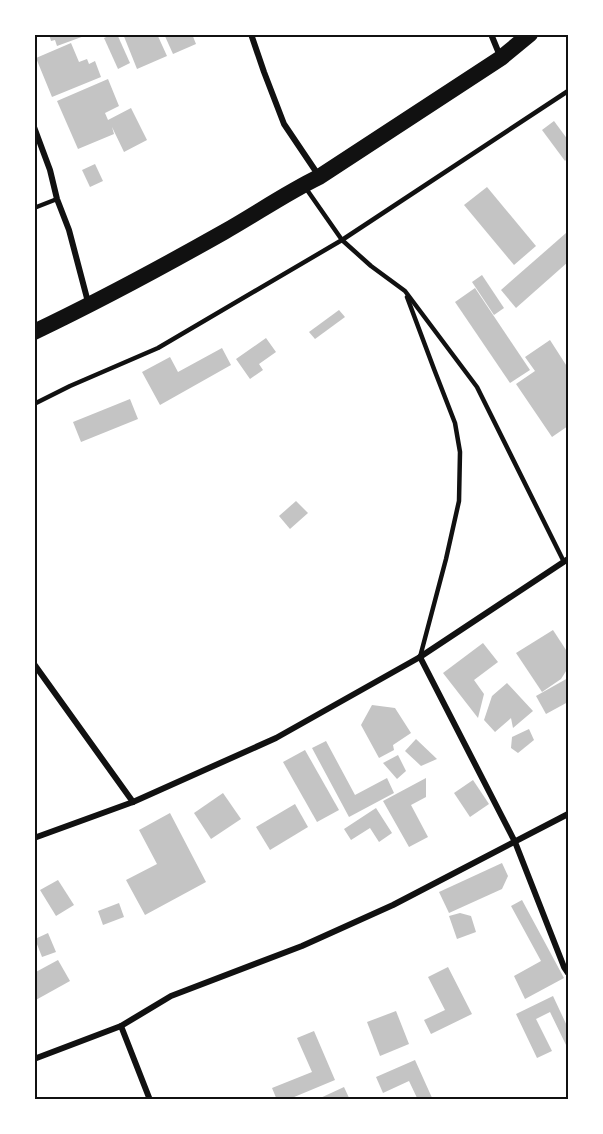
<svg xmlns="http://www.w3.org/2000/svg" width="603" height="1134" viewBox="0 0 603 1134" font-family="'DejaVu Sans',sans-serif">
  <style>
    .building { fill: #c4c4c4 }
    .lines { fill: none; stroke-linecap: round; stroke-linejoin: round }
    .service { stroke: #111; stroke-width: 4.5 }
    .minor { stroke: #111; stroke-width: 6 }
    .trunk { stroke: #111; stroke-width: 16 }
    .neatline { fill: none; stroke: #111; stroke-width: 2 }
  </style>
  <rect width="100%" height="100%" fill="#fff"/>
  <g class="building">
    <polygon points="49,34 87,34 87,35 57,46 55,40 51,41"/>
    <polygon points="113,34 117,34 130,63 118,69 104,38"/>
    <polygon points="123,34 157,34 167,56 137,69"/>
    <polygon points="164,34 192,34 196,44 173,54"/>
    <polygon points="71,43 79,62 87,59 89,64 95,61 101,77 52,97 36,58"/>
    <polygon points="108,79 119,106 105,113 108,120 131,108 147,140 124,152 112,127 114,134 78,149 57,101"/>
    <polygon points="554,121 568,140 568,158 565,161 542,130"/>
    <polygon points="95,164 103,181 90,187 82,170"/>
    <polygon points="487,187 536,246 514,265 464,205"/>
    <polygon points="566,233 568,235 568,262 516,308 501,290"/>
    <polygon points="482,275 504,308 494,315 472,282"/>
    <polygon points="475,288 530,370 510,383 455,302"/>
    <polygon points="339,310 345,317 315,339 309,332"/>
    <polygon points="266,338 276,352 259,364 263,370 250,379 236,359"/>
    <polygon points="550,340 568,368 568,426 552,437 516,384 535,371 525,357"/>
    <polygon points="222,348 231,365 160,405 142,372 170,357 178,372"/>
    <polygon points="130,399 138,419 81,442 73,422"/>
    <polygon points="296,501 308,513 290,529 279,516"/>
    <polygon points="553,630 568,653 568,668 561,679 542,692 516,653"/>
    <polygon points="483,643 498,662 474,680 484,694 478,718 443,673"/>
    <polygon points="568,678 568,702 546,714 536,696"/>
    <polygon points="507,683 533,711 513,728 511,718 495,732 484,720 492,696"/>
    <polygon points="372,705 395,708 411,733 393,745 394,750 379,758 361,725"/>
    <polygon points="529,729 534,740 518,753 511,748 512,737"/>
    <polygon points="416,739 437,759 421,766 405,751"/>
    <polygon points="326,741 355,795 387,778 394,793 349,817 312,748"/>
    <polygon points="305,750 339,810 317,822 283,762"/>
    <polygon points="398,755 406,771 397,779 383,763"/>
    <polygon points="426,778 426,797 411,805 428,837 409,847 383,801"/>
    <polygon points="473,780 489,804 470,817 454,793"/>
    <polygon points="223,793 241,819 211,839 194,813"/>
    <polygon points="295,804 308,827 270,850 256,827"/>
    <polygon points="376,808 392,833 379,842 370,828 351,840 344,829"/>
    <polygon points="170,813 206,882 145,915 126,880 157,864 139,830"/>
    <polygon points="502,863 508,876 502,889 449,913 439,892"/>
    <polygon points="58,880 74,905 56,916 40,890"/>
    <polygon points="522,900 564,978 525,999 514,976 541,961 511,906"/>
    <polygon points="119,903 124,917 103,925 98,911"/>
    <polygon points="460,913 471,916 476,932 457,939 449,916"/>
    <polygon points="48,933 56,952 42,957 35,939"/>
    <polygon points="58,960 70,981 34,1001 34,973"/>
    <polygon points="448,967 472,1014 431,1034 424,1020 445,1010 428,977"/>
    <polygon points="553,996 568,1028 568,1045 567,1047 550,1012 536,1019 552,1051 537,1058 516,1014"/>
    <polygon points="396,1011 409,1044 380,1056 367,1022"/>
    <polygon points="314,1031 335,1080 287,1100 277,1100 272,1088 312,1072 297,1038"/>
    <polygon points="415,1060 433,1100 418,1100 409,1081 383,1093 376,1077"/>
    <polygon points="344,1087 350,1100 316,1100"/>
  </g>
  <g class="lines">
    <g class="service">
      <polyline points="305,187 342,240 371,266 405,291 477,387 564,562"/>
      <polyline points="34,208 57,199"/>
      <polyline points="407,297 434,369 455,423 460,452 459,501 446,559 420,657"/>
      <polyline points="34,404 70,386 158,348 342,240 568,91"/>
    </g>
    <g class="minor">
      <polyline points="251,34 264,72 284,124 319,176"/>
      <polyline points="491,34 500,56"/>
      <polyline points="34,127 50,170 57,199 69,230 88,302"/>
      <polyline points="420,657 515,842 564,967 568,973"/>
      <polyline points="34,664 133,802"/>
      <polyline points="34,838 133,802 276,738 420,657 568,559"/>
      <polyline points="121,1026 150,1100"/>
      <polyline points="34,1059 121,1026 171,996 302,946 393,905 568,814"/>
    </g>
    <path class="trunk" d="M 34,332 C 99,301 162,267 224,232 C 256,214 286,193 319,177 L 501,58 L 530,34"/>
  </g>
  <rect width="603" height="1134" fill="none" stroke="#ffffff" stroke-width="72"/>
  <rect x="36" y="36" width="531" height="1062" class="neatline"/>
</svg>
